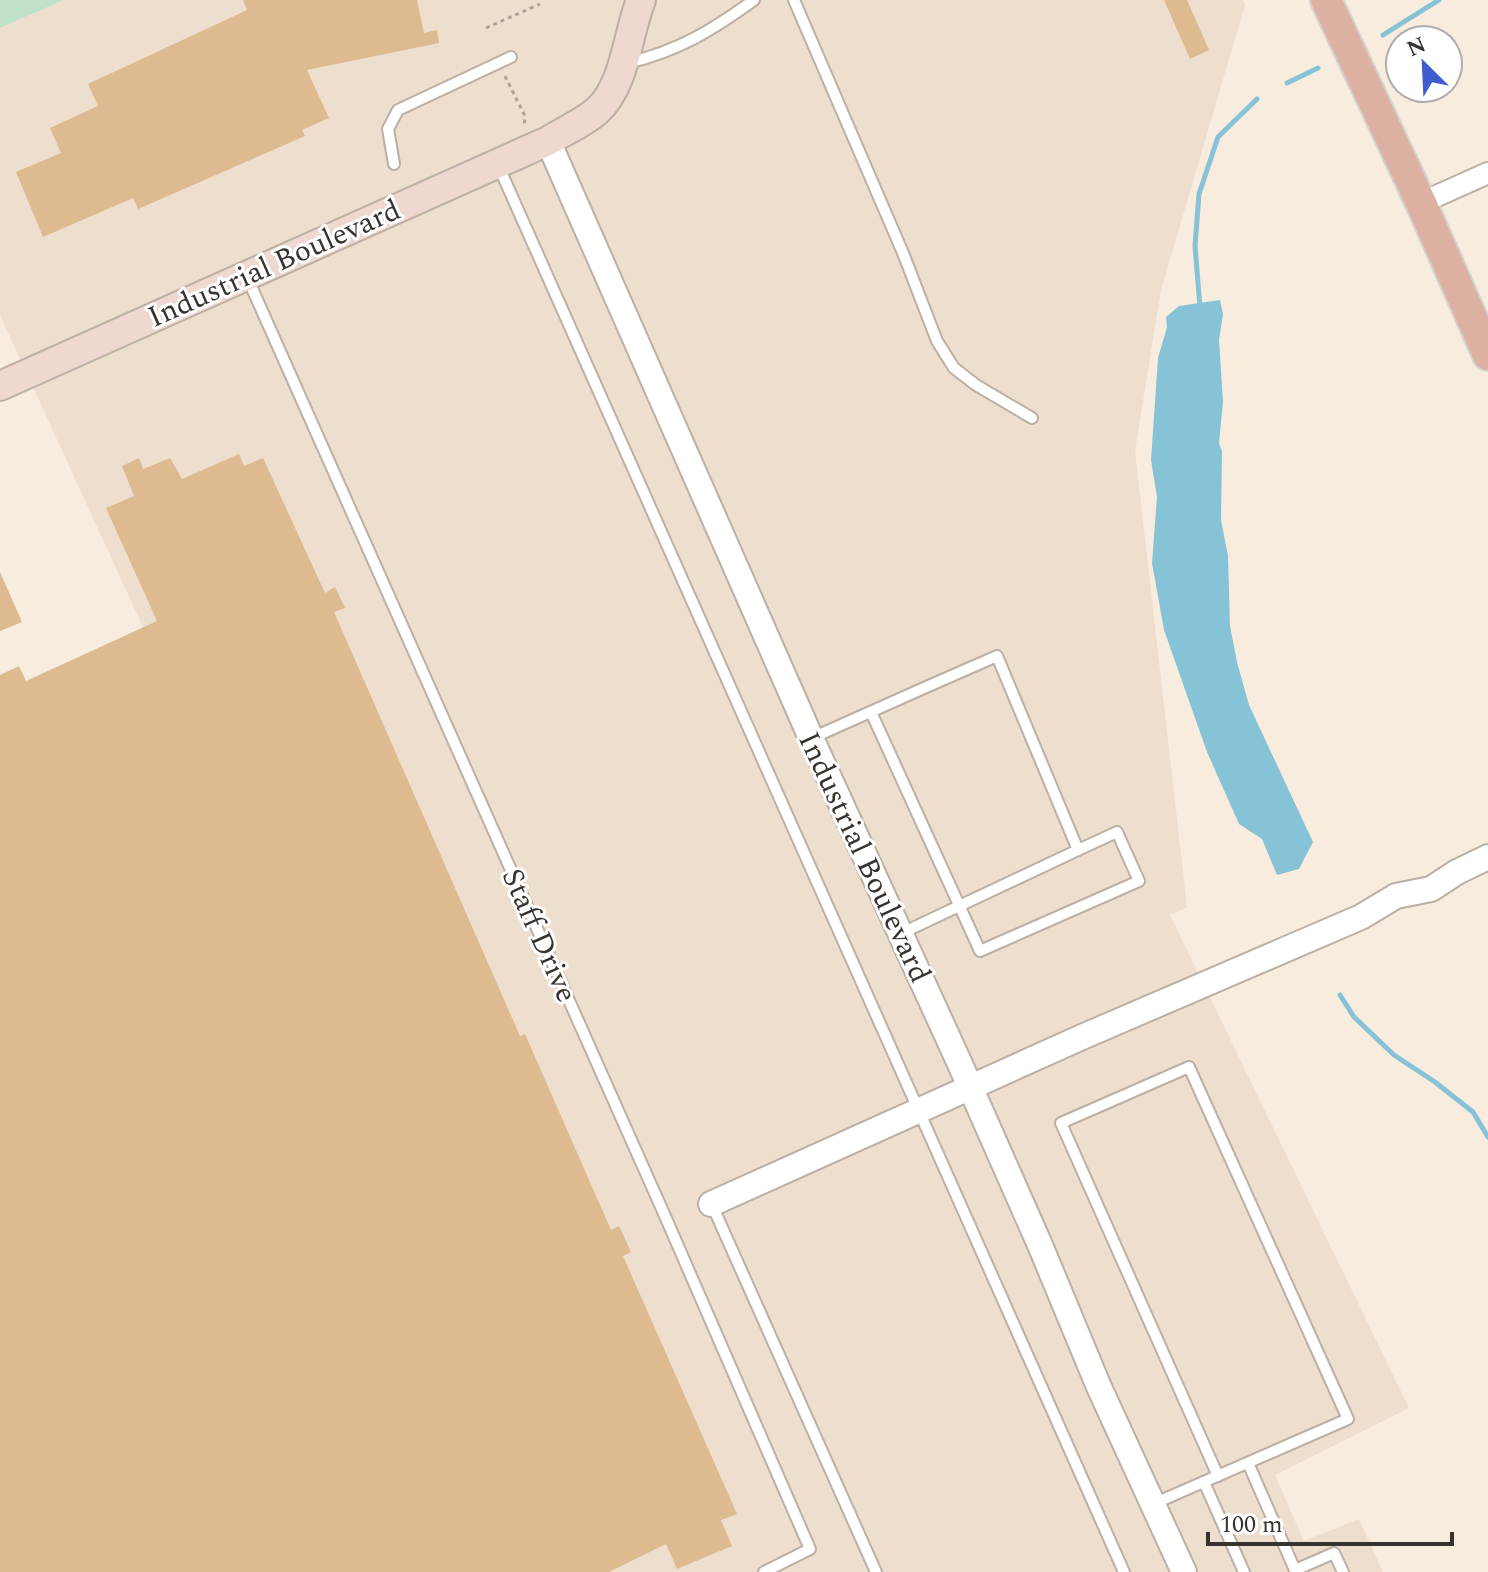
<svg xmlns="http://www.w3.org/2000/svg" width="1488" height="1572" viewBox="0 0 1488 1572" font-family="Spectral,serif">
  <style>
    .industrial { fill: #eedecd }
    .green { fill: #c0e0c8 }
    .water { fill: #86c3d6 }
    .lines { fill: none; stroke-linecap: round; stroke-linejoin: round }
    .stream { stroke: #86c3d6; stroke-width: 5 }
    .building { fill: #ddba90 }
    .service-casing { stroke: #bbb0a3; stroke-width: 14 }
    .minor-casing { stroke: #bbb0a3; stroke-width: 24 }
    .tertiary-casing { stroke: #bbb0a3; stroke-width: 28 }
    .secondary-casing { stroke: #bbb0a3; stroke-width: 32 }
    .primary-casing { stroke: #d3d2d1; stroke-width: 34 }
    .path { stroke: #ada499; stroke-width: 3; stroke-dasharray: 4 4; stroke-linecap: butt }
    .service { stroke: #fff; stroke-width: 10 }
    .minor { stroke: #fff; stroke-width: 20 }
    .tertiary { stroke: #fff; stroke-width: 24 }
    .secondary { stroke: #eed8d0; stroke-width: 28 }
    .primary { stroke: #dcb1a1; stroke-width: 30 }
    .labels { text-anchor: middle; stroke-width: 6; stroke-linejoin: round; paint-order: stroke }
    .street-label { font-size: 30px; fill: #38332e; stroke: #fff }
  </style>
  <rect width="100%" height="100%" fill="#f8ecde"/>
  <polygon class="industrial" points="64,0 1243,0 1245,5 1161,290 1135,451 1187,907 1170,915 1409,1408 1275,1475 1304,1541 1359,1519 1383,1572 576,1572 0,315 0,28"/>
  <polygon class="green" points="0,0 64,0 0,28"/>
  <polygon class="water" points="1220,300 1223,314 1219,340 1223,402 1219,443 1222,451 1221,520 1228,556 1230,626 1237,662 1249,705 1313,842 1299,869 1277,875 1262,839 1239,824 1207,752 1164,630 1152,563 1157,497 1151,460 1158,358 1167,327 1166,317 1179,306"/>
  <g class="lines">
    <g class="stream">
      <polyline points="1383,35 1439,0"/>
      <polyline points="1287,83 1318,68"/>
      <polyline points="1200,307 1195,246 1199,194 1218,137 1257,99"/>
      <polyline points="1340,995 1354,1017 1394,1055 1435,1082 1473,1112 1488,1137"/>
    </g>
  </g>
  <g class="building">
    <polygon points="243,0 417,0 424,33 437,30 439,43 307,70 329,118 302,130 305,136 138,209 133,198 43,237 16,172 61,153 50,128 98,106 88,84 247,10"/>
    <polygon points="1164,0 1187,0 1209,50 1190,59"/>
    <polygon points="239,454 244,466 263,458 325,593 335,587 345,608 334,612 520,1036 525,1034 611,1230 619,1226 631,1252 623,1256 737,1514 721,1520 732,1546 677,1569 666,1544 609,1572 0,1572 0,675 19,666 26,681 157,621 106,508 134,496 122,466 139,458 143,469 170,458 182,479"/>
    <polygon points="0,572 22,622 0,631"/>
  </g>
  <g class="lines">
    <defs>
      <g id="service">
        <polyline points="794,0 903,253 937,341 954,368 976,385 1032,418"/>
        <path d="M 628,63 C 680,50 711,31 754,0"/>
        <polyline points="394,164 388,129 398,110 511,57"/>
        <polyline points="498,165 1124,1572"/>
        <polyline points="247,277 665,1216 810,1549 764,1572"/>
        <path d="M 812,738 C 874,710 935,683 997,656 L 1078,850 L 1117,832 L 1139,881 L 980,951 L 871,712"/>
        <polyline points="902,933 1078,850"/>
        <polyline points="712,1205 876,1572"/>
        <polyline points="1248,1463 1295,1570 1334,1553 1343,1572"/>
        <polyline points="1204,1482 1244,1572"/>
        <polyline points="1153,1504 1348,1419 1189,1067 1061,1123 1218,1476"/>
      </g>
      <polyline id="minor" points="1421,203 1488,173"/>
      <g id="tertiary">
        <polyline points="548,141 811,738 960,1064 1040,1245 1099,1387 1184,1572"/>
        <polyline points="711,1204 1082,1037 1361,917 1396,896 1431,889 1457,872 1488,857"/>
      </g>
      <path id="secondary" d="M 0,386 L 548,141 C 564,131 583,123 597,111 C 626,84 627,35 641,0"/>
      <polyline id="primary" points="1326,0 1421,203 1488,355"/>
    </defs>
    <use href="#service" class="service-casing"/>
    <use href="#minor" class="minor-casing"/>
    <use href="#tertiary" class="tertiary-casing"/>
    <use href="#secondary" class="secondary-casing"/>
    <use href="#primary" class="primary-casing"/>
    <g class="path">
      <polyline points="486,28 540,4"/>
      <polyline points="505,76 525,116 524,127"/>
    </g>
    <use href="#service" class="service"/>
    <use href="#minor" class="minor"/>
    <use href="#tertiary" class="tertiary"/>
    <use href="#secondary" class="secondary"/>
    <use href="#primary" class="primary"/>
  </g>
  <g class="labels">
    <g class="street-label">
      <text transform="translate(274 263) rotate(-24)" y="10">Industrial Boulevard</text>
      <text transform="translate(865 857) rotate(65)" y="10">Industrial Boulevard</text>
      <text transform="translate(540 935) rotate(66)" y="10">Staff Drive</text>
    </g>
  </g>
  <g transform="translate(1424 64) rotate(336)"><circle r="38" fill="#ffffff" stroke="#afadab" stroke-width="2"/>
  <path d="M0-6L14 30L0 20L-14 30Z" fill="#405dcf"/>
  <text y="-12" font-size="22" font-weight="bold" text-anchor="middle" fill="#38332e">N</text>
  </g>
  <path d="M1208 1532v12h244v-12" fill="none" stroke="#38332e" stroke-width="4"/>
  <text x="1220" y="1532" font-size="24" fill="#38332e" stroke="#ffffff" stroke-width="6" paint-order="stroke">100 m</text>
</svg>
